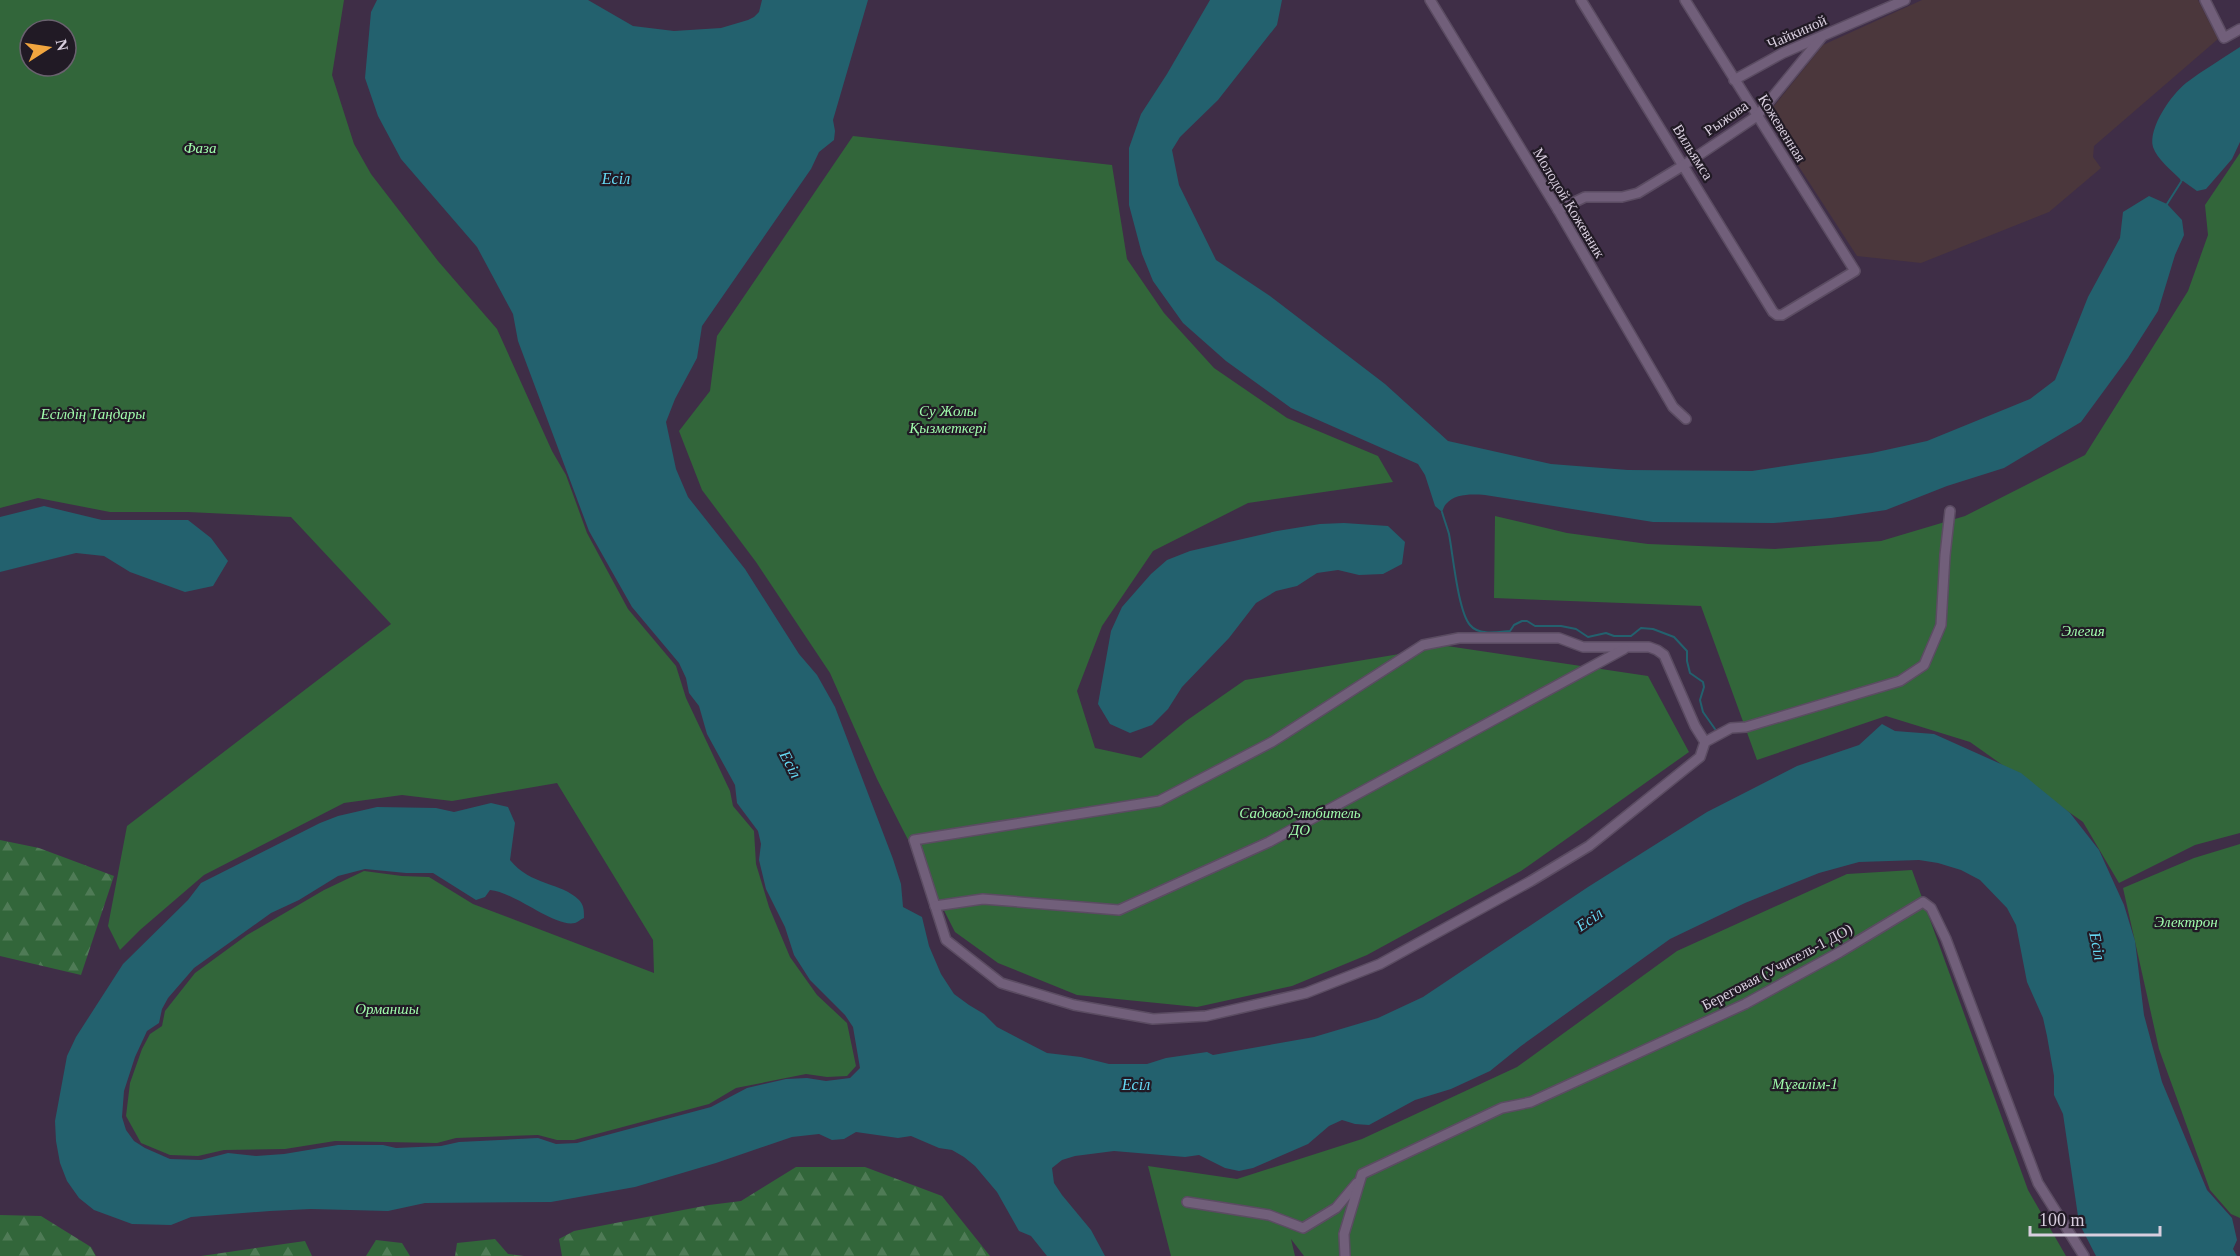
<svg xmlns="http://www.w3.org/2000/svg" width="2240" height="1256" viewBox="0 0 2240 1256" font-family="Georgia,serif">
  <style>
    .industrial { fill: #4b373c }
    .forest { fill: url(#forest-firs) }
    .green { fill: #32663a; fill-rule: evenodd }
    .water { fill: #23616e }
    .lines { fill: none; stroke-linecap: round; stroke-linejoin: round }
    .stream { stroke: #23616e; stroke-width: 2 }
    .minor-casing { stroke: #5b4c62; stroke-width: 12 }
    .minor { stroke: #715f7a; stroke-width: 9 }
    .labels { text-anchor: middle; stroke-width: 4.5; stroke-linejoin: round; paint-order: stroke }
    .street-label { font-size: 15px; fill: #d8cede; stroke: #211a25 }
    .park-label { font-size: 15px; font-style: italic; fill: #a0fcac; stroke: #211a25 }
    .water-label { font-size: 16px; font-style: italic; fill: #66dbf5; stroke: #211a25 }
  </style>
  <defs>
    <pattern id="forest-firs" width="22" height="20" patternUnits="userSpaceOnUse" patternTransform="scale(1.5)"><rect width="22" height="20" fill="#32663a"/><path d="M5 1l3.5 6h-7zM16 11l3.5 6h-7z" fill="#4f7b56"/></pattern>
  </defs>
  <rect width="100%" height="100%" fill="#3f2e47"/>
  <polygon class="industrial" points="1922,0 2198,0 2218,39 2094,146 2093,157 2101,168 2049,212 1921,263 1857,256 1766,116 1823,45"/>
  <g class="forest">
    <polygon points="0,840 39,848 114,876 81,975 0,956"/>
    <polygon points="796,1167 865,1167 942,1196 990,1256 562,1256 559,1239 574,1231 709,1205 741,1201"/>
    <polygon points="0,1215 41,1216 91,1247 96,1256 0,1256"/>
    <polygon points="495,1239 508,1254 524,1256 455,1256 457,1243"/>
    <polygon points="376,1240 402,1243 410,1256 366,1256"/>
    <polygon points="305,1241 312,1256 201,1256"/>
  </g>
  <g class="green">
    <path d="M 0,0 L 344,0 L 332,75 L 354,144 L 371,174 L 438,261 L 497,329 L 552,451 L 566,475 L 587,533 L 628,609 L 676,666 L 686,698 L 730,791 L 733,806 L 754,831 L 756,864 L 769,907 L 790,957 L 817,995 L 847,1023 L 856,1066 L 847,1076 L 827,1077 L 806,1074 L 736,1088 L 709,1104 L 574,1140 L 557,1140 L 538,1135 L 456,1138 L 437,1143 L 335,1141 L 285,1149 L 224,1150 L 198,1156 L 170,1155 L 141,1143 L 126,1116 L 130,1083 L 142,1049 L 150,1034 L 162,1026 L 165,1011 L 195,973 L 247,935 L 324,890 L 364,871 L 402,876 L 429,877 L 473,904 L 654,973 L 653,940 L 557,783 L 452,801 L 402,795 L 344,803 L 204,875 L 140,930 L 120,950 L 108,926 L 127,826 L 391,624 L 291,517 L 188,512 L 110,512 L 38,498 L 0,508 ZM 30,30 L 66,30 L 66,66 L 30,66 Z"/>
    <polygon points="853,136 1112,165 1127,259 1164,313 1214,368 1287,418 1378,456 1393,482 1248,503 1153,551 1102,626 1077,691 1095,748 1141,758 1186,721 1245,680 1447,646 1648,676 1689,752 1521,871 1367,955 1292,986 1197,1007 1077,995 998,963 955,932 877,779 830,673 756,562 702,490 679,431 710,391 717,336"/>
    <polygon points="2240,153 2240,833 2195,845 2119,883 2083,822 1970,742 1886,716 1757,760 1701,606 1494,598 1495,516 1567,533 1648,544 1775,549 1881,541 1965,516 2085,455 2188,291 2208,235 2205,205"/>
    <polygon points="2240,844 2240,1218 2231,1214 2210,1190 2159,1049 2123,888 2194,858"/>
    <polygon points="1912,870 2028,1190 2066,1256 1304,1256 1291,1239 1295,1256 1171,1256 1148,1166 1237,1179 1362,1139 1517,1067 1677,951 1847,874"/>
  </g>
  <g class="water">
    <path d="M 377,0 L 588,0 L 633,26 L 674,31 L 721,28 L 748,20 L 754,17 L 759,12 L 762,0 L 868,0 L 833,120 L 835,131 L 834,140 L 819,152 L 811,169 L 702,326 L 697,358 L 675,399 L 666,422 L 676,469 L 688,497 L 745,569 L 799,654 L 817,675 L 835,707 L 893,859 L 901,884 L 903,907 L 922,917 L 929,946 L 941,974 L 954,994 L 969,1005 L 984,1014 L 997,1027 L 1047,1053 L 1081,1057 L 1109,1064 L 1147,1064 L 1166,1058 L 1207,1052 L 1213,1055 L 1314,1037 L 1378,1018 L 1423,997 L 1588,887 L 1707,812 L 1797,766 L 1859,745 L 1882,724 L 1895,731 L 1934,734 L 2021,773 L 2070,813 L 2099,850 L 2124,905 L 2135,941 L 2144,1015 L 2162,1082 L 2207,1190 L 2232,1218 L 2237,1240 L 2233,1249 L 2237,1256 L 2096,1256 L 2079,1223 L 2063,1114 L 2054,1095 L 2054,1076 L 2047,1036 L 2043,1018 L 2027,982 L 2016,925 L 2007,908 L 1980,880 L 1961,870 L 1938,863 L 1919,860 L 1859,862 L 1819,873 L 1745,903 L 1670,939 L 1521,1046 L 1490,1071 L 1451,1089 L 1415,1100 L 1369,1125 L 1355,1124 L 1342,1120 L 1329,1126 L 1308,1144 L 1253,1168 L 1239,1171 L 1225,1168 L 1199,1155 L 1185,1157 L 1114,1151 L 1075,1156 L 1062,1160 L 1052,1168 L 1054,1183 L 1062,1195 L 1091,1230 L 1105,1256 L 1047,1256 L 1031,1236 L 1019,1231 L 997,1192 L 975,1166 L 964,1157 L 952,1150 L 939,1148 L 911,1136 L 898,1138 L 856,1132 L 844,1139 L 832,1140 L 819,1134 L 792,1137 L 716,1163 L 635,1187 L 551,1202 L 425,1203 L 388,1211 L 311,1209 L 270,1211 L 191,1217 L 171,1225 L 132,1224 L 94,1210 L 79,1198 L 67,1181 L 60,1163 L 56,1141 L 55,1121 L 67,1056 L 76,1037 L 123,964 L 188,900 L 201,883 L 320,823 L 338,816 L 377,807 L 436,808 L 454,812 L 491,803 L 508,807 L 515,823 L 510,860 C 531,886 561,882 579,900 C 584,905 584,911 584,918 C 581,919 578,922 575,923 C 555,928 515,892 490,890 L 485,897 L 476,900 L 433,873 L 406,873 L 365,869 L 338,876 L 299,900 L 271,913 L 194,968 L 168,998 L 162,1009 L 159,1023 L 147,1031 L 135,1057 L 124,1091 L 122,1117 L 126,1130 L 134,1141 L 145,1148 L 170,1159 L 201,1160 L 228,1153 L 256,1156 L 284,1154 L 338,1145 L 383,1145 L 396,1148 L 441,1146 L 459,1142 L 538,1138 L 556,1144 L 577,1143 L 711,1107 L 747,1088 L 786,1079 L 807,1078 L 826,1081 L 850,1078 L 860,1068 L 853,1027 L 845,1015 L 810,980 L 794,955 L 785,927 L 766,889 L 759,860 L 761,844 L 758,831 L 737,803 L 735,785 L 707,734 L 699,706 L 689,693 L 686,678 L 679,663 L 632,607 L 589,531 L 518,341 L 513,314 L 477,247 L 401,159 L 378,116 L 365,78 L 371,12 Z"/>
    <path d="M 1210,0 L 1282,0 L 1277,25 L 1218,100 L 1180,137 L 1172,150 L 1179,185 L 1216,260 L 1270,296 L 1385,384 L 1448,441 L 1551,464 L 1628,470 L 1752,471 L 1872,453 L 1927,441 L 2030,399 L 2055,380 L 2088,297 L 2120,238 L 2123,212 L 2149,196 L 2167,204 L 2182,220 L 2184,235 L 2175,255 L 2158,311 L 2128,358 L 2081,422 L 2004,468 L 1947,486 L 1886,510 L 1831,518 L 1774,523 L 1653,522 L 1485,495 C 1473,494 1455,493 1446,504 C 1444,506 1443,510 1442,512 L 1435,506 L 1425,475 L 1418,464 L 1291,408 L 1226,361 L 1183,323 L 1153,281 L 1142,254 L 1129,205 L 1129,148 L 1141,114 L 1167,74 Z"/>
    <path d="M 2240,47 L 2240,142 L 2232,159 L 2206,189 L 2197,191 L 2183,181 L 2181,182 L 2180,179 C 2172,171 2157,159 2153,147 C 2148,128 2171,95 2186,83 C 2203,70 2222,59 2240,47 Z"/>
    <polygon points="44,506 102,520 188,520 211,538 228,561 213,586 185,592 130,572 104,556 76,553 0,572 0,517"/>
    <polygon points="1344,523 1388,526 1405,542 1402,564 1383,574 1359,575 1338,570 1317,573 1297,586 1276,591 1256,603 1229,638 1182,687 1168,709 1152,725 1130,733 1110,724 1098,704 1111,631 1122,607 1151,574 1167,560 1190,551 1277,531 1320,524"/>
  </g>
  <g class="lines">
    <g class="stream">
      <polyline points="2167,204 2181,182"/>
      <path d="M 1442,512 C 1444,519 1447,527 1449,534 C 1453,555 1458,611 1470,625 C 1479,636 1498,632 1510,631 L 1514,625 L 1522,621 L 1527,621 L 1535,626 L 1561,626 L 1576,629 L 1588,637 L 1606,633 L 1614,636 L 1631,636 L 1641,628 L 1653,629 L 1674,637 L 1687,651 L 1687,661 L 1690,673 L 1703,682 L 1704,687 L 1700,700 L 1703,712 L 1715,729"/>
    </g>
    <defs>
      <g id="minor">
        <polyline points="1430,0 1558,210 1673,407 1686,419"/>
        <polyline points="1581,0 1773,312 1777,315 1782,315 1855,271 1685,0"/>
        <polyline points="2205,0 2224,38 2240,29"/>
        <polyline points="1734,80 1783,53 1905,0"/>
        <polyline points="1558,210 1585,197 1622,197 1638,193 1684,165 1757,116 1821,38"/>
        <polyline points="1705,742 1695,726 1664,655 1657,650 1649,647 1583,647 1559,638 1459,638 1423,645 1272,742 1159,801 914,840 946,940 1001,983 1074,1005 1153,1019 1206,1016 1306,993 1380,964 1531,881 1589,846 1700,757 1705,742 1731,728 1746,727 1900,681 1924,665 1941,625 1945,555 1950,511"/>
        <polyline points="935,906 983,899 1119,910 1269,842 1624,649"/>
        <polyline points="1187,1202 1269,1215 1303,1228 1336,1208 1357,1183"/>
        <polyline points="1345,1256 1344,1234 1362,1174 1502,1108 1531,1102 1745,1004 1840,952 1923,902 1931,908 1946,939 2038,1183 2084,1256"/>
      </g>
    </defs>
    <use href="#minor" class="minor-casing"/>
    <use href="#minor" class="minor"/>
  </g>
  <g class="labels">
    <g class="street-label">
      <text transform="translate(1797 32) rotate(-24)" y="5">Чайкиной</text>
      <text transform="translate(1726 118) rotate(-35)" y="5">Рыжова</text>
      <text transform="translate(1782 128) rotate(58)" y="5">Кожевенная</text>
      <text transform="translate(1693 152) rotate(58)" y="5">Вильямса</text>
      <text transform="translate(1569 203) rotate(59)" y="5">Молодой Кожевник</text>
      <text transform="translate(1777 967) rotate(-28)" y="5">Береговая (Учитель-1 ДО)</text>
    </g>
    <g class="park-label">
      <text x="200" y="153">Фаза</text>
      <text x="948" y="416">Су Жолы<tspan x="948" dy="17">Қызметкері</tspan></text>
      <text x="93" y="419">Есілдің Таңдары</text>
      <text x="2083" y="636">Элегия</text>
      <text x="1300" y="818">Садовод-любитель<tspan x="1300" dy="17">ДО</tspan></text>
      <text x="2186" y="927">Электрон</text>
      <text x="387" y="1014">Орманшы</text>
      <text x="1805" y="1089">Мұғалім-1</text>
    </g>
    <g class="water-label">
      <text x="616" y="184">Есіл</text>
      <text transform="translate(791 764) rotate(62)" y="6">Есіл</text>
      <text transform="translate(1589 919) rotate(-35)" y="6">Есіл</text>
      <text transform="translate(2098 946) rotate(78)" y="6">Есіл</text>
      <text x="1136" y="1090">Есіл</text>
    </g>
  </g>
  <g transform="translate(48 48) rotate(78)"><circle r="28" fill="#211a25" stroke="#6a626f" stroke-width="1.5"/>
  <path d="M0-4.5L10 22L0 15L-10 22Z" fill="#f1a63f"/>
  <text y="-9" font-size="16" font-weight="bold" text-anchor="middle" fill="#d8cede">N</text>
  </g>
  <path d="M2030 1226v9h130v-9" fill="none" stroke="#d8cede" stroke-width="3"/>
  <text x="2039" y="1226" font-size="18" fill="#d8cede" stroke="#211a25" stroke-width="4.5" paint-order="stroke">100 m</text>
</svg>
